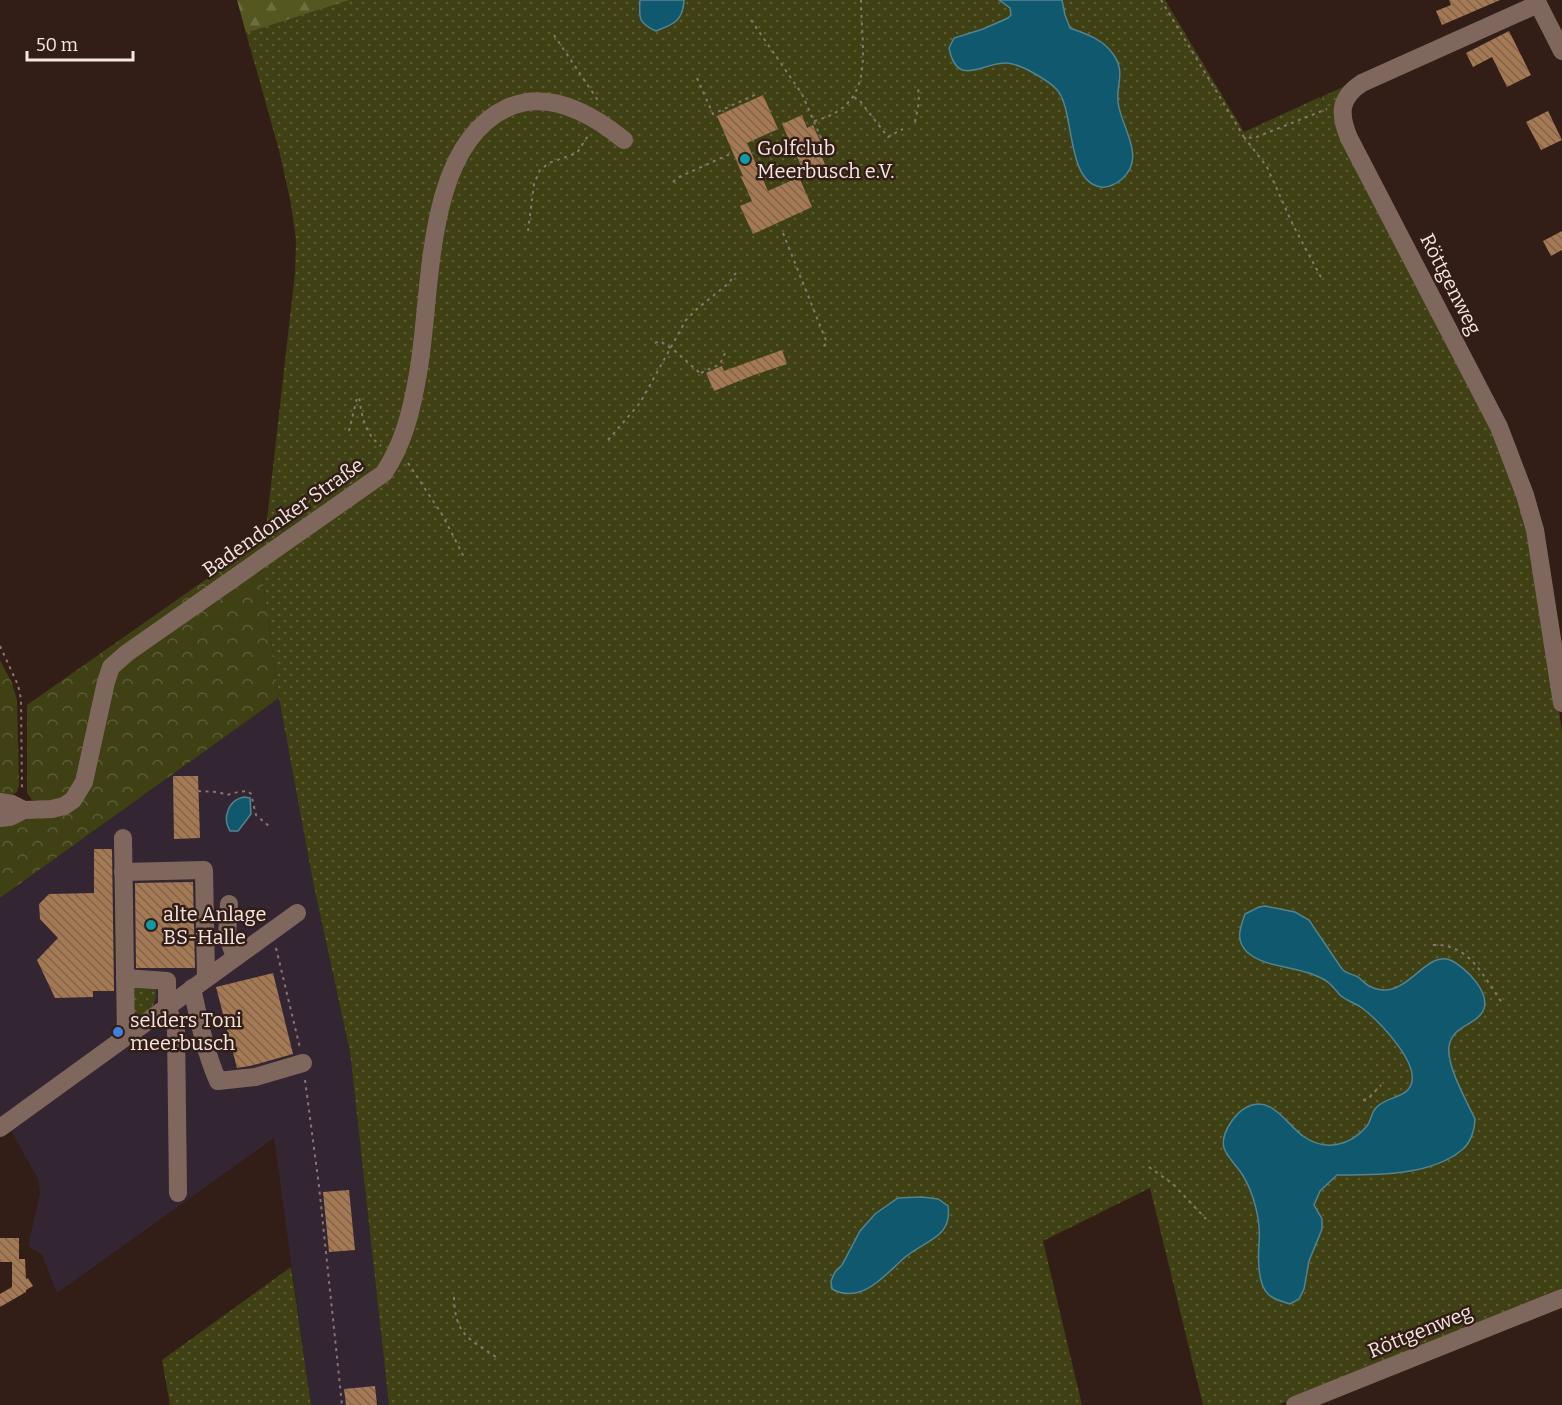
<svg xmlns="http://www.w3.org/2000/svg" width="1562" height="1405" viewBox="0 0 1562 1405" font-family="Bitter,serif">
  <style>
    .commercial { fill: #342532 }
    .grass { fill: url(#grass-dots) }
    .forest { fill: url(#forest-firs) }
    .park { fill: url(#park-crowns) }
    .water { fill: #0f586e; stroke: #548390; stroke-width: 1.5 }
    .building { fill: url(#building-back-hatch) }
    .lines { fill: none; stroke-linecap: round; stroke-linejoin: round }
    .path { stroke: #88766f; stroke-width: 2; stroke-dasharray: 3 4.5; stroke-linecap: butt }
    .minor { stroke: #80675e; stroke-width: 18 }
    .culture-dot { fill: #0f9aa8; stroke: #321e16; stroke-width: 2 }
    .shop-dot { fill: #3f7fe0; stroke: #321e16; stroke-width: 2 }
    .labels { text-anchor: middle; stroke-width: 5; stroke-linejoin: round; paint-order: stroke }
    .poi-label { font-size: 20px; fill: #f5e6e1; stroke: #321e16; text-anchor: start }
    .street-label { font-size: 20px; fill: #f5e6e1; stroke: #321e16 }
  </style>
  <defs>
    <pattern id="grass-dots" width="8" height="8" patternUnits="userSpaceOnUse" patternTransform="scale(1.5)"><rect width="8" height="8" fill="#3f4014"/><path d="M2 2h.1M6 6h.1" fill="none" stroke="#5b5c36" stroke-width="1.8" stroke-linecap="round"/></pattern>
    <pattern id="forest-firs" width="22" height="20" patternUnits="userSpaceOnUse" patternTransform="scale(1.5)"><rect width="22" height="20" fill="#555720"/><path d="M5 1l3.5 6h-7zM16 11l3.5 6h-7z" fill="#6e6f40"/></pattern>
    <pattern id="park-crowns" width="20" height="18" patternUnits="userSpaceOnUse" patternTransform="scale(1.5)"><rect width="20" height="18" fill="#3f4014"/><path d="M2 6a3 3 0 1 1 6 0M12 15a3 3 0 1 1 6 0" fill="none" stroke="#5b5c36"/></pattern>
    <pattern id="building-back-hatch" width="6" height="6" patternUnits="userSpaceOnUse" patternTransform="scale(1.5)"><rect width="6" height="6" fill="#a67955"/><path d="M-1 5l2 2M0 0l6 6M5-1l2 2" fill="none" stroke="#81644e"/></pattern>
  </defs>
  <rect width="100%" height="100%" fill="#321e16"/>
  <polygon class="commercial" points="279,698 313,882 350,1052 389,1405 311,1405 274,1138 57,1293 42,1255 28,1246 40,1194 38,1179 11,1131 0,1137 0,898"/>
  <g class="grass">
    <polygon points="350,0 1165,0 1244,132 1320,97 1324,104 1321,97 1356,81 1340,104 1496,428 1532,531 1562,731 1562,1293 1278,1405 1203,1405 1150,1188 1043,1241 1082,1405 389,1405 350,1052 313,882 279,698 261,567 260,556 265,538 295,273 296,240 291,204 279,150 246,33"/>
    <path d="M 133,980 L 153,985 C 163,1002 146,1015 133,1024 Z"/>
    <polygon points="291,1267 311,1405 170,1405 162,1360"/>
  </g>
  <polygon class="forest" points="237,0 350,0 246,33"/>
  <g class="park">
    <polygon points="265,538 260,556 124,649 71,793 52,803 32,800 27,793 27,705"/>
    <polygon points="261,567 279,698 0,898 0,825 18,820 67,812 117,669"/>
    <polygon points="0,660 12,683 17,700 19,785 17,792 11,796 0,796"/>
  </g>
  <g class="water">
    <path d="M 640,0 L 684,0 C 683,21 674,24 656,31 C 638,23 639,18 640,0 Z"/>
    <path d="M 999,0 L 1062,0 L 1065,15 L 1070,28 C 1086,34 1103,39 1113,54 C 1126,72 1116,84 1118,102 C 1121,128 1147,157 1122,179 C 1116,184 1109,188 1101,187 C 1066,182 1075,113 1058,91 C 1051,82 1037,75 1028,70 C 1022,67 1013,63 1006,63 C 981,63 957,88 949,48 L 954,38 L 983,29 L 1008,18 L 1011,15 L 1010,8 Z"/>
    <path d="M 244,797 L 250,798 L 251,814 L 238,831 L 230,831 C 222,818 228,800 244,797 Z"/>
    <path d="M 1265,906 L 1295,912 L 1309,920 L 1342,969 C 1347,974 1352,974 1358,977 C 1362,980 1365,984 1369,986 C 1406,1005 1423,950 1450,960 C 1466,967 1495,996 1481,1014 C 1472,1026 1453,1026 1449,1046 C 1446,1065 1467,1102 1475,1119 C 1475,1129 1471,1142 1463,1149 C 1432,1176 1376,1175 1337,1175 L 1320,1191 L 1314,1205 L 1322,1219 L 1322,1229 L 1309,1261 L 1304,1289 L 1299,1299 L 1290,1304 C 1283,1302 1275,1300 1269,1295 C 1257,1285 1258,1258 1259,1243 C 1261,1221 1254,1193 1242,1174 C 1237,1166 1227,1157 1224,1148 C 1220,1134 1235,1113 1247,1107 C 1271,1094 1287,1125 1303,1136 C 1325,1152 1350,1146 1367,1126 C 1371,1121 1371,1114 1375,1109 C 1385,1096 1405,1099 1411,1085 C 1420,1063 1379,1021 1362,1008 C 1356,1003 1344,1000 1339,994 C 1333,987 1329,981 1319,977 C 1298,966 1264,968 1247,952 C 1235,940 1240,928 1245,914 L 1259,907 Z"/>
    <path d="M 922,1197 L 938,1199 L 948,1206 C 953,1239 922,1241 903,1259 C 884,1276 861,1305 832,1289 L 831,1281 L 835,1272 L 842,1265 L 860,1231 L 875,1214 L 898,1198 Z"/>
  </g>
  <g class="building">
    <polygon points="1449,0 1500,0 1442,25 1436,11 1451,5"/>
    <polygon points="1509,31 1531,75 1507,87 1492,57 1473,67 1466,53"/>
    <polygon points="763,95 778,129 747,143 768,191 799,177 812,207 753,234 740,206 752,201 741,177 743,176 717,116"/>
    <polygon points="1548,111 1562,140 1541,150 1526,122"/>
    <polygon points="802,115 807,128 813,125 826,155 822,157 827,170 807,179 782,124"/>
    <polygon points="1562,231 1562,250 1551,256 1543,241"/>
    <polygon points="782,350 787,364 754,375 714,391 706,373 722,366 724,371"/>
    <polygon points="173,776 198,776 200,838 174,839"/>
    <polygon points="94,849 112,849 114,991 93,991 93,997 55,998 37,960 58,938 40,919 39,904 49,894 94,893"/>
    <polygon points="193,882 195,968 136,968 135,883"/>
    <polygon points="273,973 293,1054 250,1066 237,1068 216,987"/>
    <polygon points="349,1190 355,1250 329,1252 323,1192"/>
    <polygon points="0,1238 19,1238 19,1259 25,1259 26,1279 28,1278 33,1286 26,1290 26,1292 0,1307 0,1294 12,1287 12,1262 0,1262"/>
    <polygon points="375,1386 377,1405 346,1405 344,1389"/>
  </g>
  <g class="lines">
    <g class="path">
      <polyline points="1161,0 1244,137 1254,138 1327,109"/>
      <polyline points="751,20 802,94 828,154"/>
      <polyline points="554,35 599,102"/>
      <polyline points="697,78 713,114 759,93"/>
      <polyline points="854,97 860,101 888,137 903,129"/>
      <path d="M 814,121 C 878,105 861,50 861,0"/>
      <polyline points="915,122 919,102 918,85"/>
      <polyline points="1244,137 1267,167 1293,225 1323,281"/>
      <polyline points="673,182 677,178 730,154"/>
      <polyline points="528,231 534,184 540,170 549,163 577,153 589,134"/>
      <polyline points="783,233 827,343 823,347"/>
      <polyline points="655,343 660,341 675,351 702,375"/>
      <polyline points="701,373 720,364 726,351"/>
      <path d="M 349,431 L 357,398 L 359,397 C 362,417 365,434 381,446"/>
      <polyline points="608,440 640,403 686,320 698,308 729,283 737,271"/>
      <polyline points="408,463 443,516 465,559"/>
      <polyline points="0,646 18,685 21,699 22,790"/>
      <polyline points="198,791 218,792 227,795 238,792 248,791 251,794 256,815 270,827"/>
      <path d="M 1433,945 C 1470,943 1484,978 1503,1004"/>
      <polyline points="276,948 300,1048"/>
      <polyline points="305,1080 319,1186 342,1405"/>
      <polyline points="1363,1100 1368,1099 1381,1085"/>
      <polyline points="1149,1167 1173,1184 1206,1219"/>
      <path d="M 454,1297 C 455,1335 468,1338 496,1357"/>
    </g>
    <g class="minor">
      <polyline points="1536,0 1562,51"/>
      <path d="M 1538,4 L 1362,83 C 1339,98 1339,114 1349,138 L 1499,427 L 1525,495 L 1535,530 L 1562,703"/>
      <path d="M 0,802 L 12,804 L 24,810 L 52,809 L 64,806 L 73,800 L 84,782 L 106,682 L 111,667 L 127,653 L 384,473 C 403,444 411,413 417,379 C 433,301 421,148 507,108 C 548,89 592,114 624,140"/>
      <polyline points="0,818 10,817 24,810"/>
      <polyline points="123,838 126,1037"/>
      <polyline points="123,872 204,870 206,977"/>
      <polyline points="229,904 227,935 235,957"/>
      <polyline points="125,978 167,981 167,1007 176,1029 178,1193"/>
      <path d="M 192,988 C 199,1020 205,1052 218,1081 L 255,1077 L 303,1063"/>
      <polyline points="0,1128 297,913"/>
      <polyline points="1295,1405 1562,1298"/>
    </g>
  </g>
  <g class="culture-dot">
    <circle cx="745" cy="159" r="6"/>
    <circle cx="151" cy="925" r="6"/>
  </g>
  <circle class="shop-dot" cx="118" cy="1032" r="6"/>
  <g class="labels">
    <g class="poi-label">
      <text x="757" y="155">Golfclub<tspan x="757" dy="23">Meerbusch e.V.</tspan></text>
      <text x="163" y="921">alte Anlage<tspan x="163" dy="23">BS-Halle</tspan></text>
      <text x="130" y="1027">selders Toni<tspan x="130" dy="23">meerbusch</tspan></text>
    </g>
    <g class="street-label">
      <text transform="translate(1451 284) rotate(63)" y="7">Röttgenweg</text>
      <text transform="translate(283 517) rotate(-35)" y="7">Badendonker Straße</text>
      <text transform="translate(1420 1331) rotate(-22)" y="7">Röttgenweg</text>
    </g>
  </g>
  <path d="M27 51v9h106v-9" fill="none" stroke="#f5e6e1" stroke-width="3"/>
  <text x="36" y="51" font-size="18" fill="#f5e6e1" stroke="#321e16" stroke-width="4.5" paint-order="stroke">50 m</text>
</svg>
